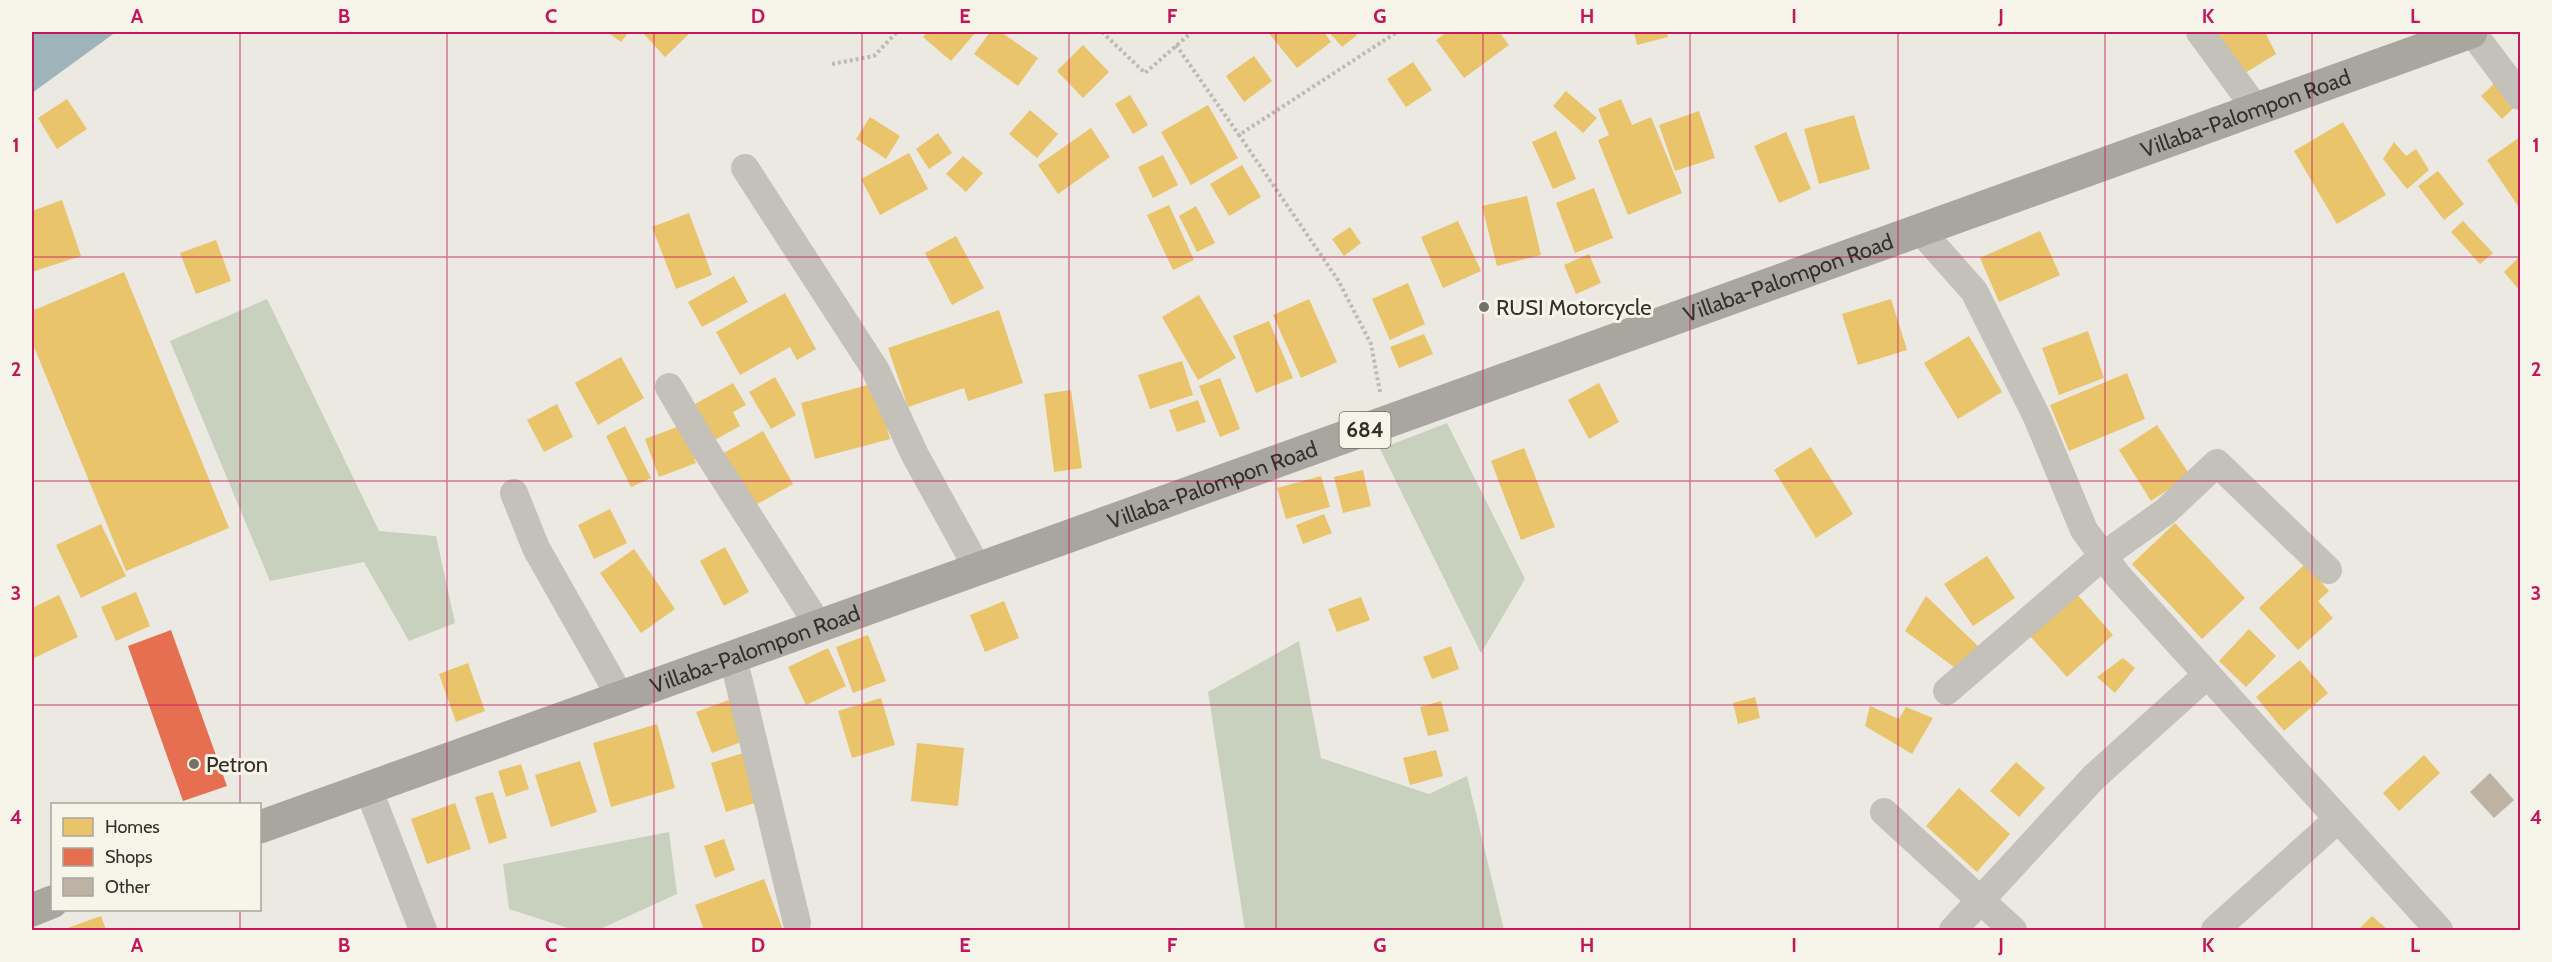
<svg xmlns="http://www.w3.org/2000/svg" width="2552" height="962" viewBox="0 0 2552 962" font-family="Cabin,sans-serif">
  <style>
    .green { fill: #c7d1bd }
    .water { fill: #9fb3ba }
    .homes { fill: #e9c46a }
    .shops { fill: #e76f51 }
    .building { fill: #bdb3a4 }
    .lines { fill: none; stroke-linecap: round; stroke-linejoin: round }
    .path { stroke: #bdbab3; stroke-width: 4; stroke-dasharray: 3 3; stroke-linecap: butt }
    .street { stroke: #c4c1ba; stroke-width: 28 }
    .primary { stroke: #a9a6a0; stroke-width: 33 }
    .grid { fill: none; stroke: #c2185b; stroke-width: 1.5; stroke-opacity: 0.55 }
    .poi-dot { fill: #757169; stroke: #f7f5e9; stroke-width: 2 }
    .labels { text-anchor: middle; stroke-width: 6; stroke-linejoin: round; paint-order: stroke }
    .shield { fill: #f7f5e9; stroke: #6f6b63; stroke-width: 1.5 }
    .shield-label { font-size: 21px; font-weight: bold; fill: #353029 }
    .street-label { font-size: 22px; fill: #353029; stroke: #f7f5e9 }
    .poi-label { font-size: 22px; fill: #353029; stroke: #f7f5e9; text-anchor: start }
    .neatline { fill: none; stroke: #c2185b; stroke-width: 2 }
    .grid-label { font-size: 20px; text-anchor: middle; font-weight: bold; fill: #c2185b }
  </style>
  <rect width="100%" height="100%" fill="#ebe9e1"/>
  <g class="green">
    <polygon points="267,299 379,531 436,536 455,623 409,641 364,562 270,581 170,341"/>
    <polygon points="1447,423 1525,579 1481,653 1380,449"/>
    <polygon points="1299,641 1321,758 1429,794 1467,776 1504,930 1245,930 1208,692"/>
    <polygon points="669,832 677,894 598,930 574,930 509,909 503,864"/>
  </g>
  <polygon class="water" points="32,32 116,32 32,93"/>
  <g class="homes">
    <polygon points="607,32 629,32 621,42"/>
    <polygon points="642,32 691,32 665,57"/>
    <polygon points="928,32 976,32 951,61 923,37"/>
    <polygon points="990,32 1001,32 1038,58 1018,86 974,54"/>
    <polygon points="1268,32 1324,32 1331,42 1297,68"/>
    <polygon points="1329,32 1354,32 1357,35 1342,47"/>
    <polygon points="1447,32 1499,32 1509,45 1464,78 1436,40"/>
    <polygon points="1634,32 1667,32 1668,37 1637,45"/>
    <polygon points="2216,32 2265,32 2276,54 2245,73"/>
    <polygon points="1083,45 1109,72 1083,98 1057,71"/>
    <polygon points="1254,56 1272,81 1244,102 1226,76"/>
    <polygon points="1413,62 1432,90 1406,107 1387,79"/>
    <polygon points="2499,79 2520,102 2502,119 2481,96"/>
    <polygon points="1566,91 1597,118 1583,133 1553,106"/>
    <polygon points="1130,95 1148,125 1133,134 1115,104"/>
    <polygon points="67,99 87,129 57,149 38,118"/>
    <polygon points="1621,99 1632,125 1651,117 1682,193 1628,215 1598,140 1609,135 1598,109"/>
    <polygon points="1208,105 1238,158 1191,185 1161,132"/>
    <polygon points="1030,110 1058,134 1037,158 1009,134"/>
    <polygon points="1699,111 1715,158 1675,171 1659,125"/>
    <polygon points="1854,115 1870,169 1819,184 1804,129"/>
    <polygon points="870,117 900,136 886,159 856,139"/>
    <polygon points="2343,122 2386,195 2337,224 2294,151"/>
    <polygon points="1091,128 1110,157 1058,194 1038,165"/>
    <polygon points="1556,131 1576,179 1553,189 1532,142"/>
    <polygon points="1786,132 1811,189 1779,203 1754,146"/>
    <polygon points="938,133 952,153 929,169 916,149"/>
    <polygon points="2520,137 2520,209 2487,160"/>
    <polygon points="2394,142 2406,156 2416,149 2429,170 2407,189 2383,159"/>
    <polygon points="909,153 928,189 880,215 861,179"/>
    <polygon points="1163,155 1178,185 1153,198 1138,167"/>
    <polygon points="963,156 983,173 966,192 946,174"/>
    <polygon points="1242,165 1261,197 1229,216 1210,184"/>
    <polygon points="2438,171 2464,204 2444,220 2418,186"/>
    <polygon points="1594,188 1613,238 1575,253 1556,203"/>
    <polygon points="1527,196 1541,255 1497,266 1482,206"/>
    <polygon points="62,200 81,256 32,272 32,211"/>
    <polygon points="1169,205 1194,260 1173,270 1147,215"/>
    <polygon points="1196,206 1215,243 1197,252 1179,216"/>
    <polygon points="689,213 712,275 676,289 652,227"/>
    <polygon points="1458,221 1481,271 1443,288 1421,237"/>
    <polygon points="2463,221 2493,253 2480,264 2451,232"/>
    <polygon points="1350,227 1361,243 1344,256 1332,239"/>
    <polygon points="2040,231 2060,275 1999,302 1980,258"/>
    <polygon points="956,236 984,288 952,305 925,253"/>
    <polygon points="216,240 231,281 196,294 180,253"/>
    <polygon points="1589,254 1601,283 1576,294 1564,265"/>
    <polygon points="2520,256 2520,291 2504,272"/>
    <polygon points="124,272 229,528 126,571 32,342 32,311"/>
    <polygon points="734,276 748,302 702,327 688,302"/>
    <polygon points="1408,283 1425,324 1390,340 1372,299"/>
    <polygon points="785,293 816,349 797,360 790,347 740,375 716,332"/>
    <polygon points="1199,295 1236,358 1198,380 1162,317"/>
    <polygon points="1309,299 1337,362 1301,378 1273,315"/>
    <polygon points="1891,299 1907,350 1858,365 1842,314"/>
    <polygon points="999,310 1023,383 968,401 964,388 908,407 888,348"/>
    <polygon points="1269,321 1293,378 1256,393 1233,336"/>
    <polygon points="2088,331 2104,378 2059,395 2042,348"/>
    <polygon points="1424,334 1433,354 1399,368 1390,347"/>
    <polygon points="1969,336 2002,392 1958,419 1924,363"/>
    <polygon points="621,357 644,398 598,425 575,383"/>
    <polygon points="1182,361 1193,395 1150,409 1138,375"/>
    <polygon points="2127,373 2145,419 2069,451 2050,405"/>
    <polygon points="775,377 796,415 771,429 749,392"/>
    <polygon points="1220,378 1240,429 1220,437 1199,386"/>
    <polygon points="733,383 746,405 733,412 740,426 713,441 693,405"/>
    <polygon points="875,383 890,439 815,459 801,403"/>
    <polygon points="1599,383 1619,422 1589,439 1568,400"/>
    <polygon points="1071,390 1082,468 1054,472 1044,394"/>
    <polygon points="1198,400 1206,422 1177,432 1169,410"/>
    <polygon points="557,404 573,437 544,452 527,420"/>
    <polygon points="682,425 696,463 659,477 645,439"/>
    <polygon points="2157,425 2190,475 2151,501 2119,450"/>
    <polygon points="625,426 651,478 631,487 606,436"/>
    <polygon points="763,431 793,484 754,506 724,453"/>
    <polygon points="1811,447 1853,514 1816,538 1774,470"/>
    <polygon points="1524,448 1555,527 1521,540 1491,461"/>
    <polygon points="1363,470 1371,506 1343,513 1334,477"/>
    <polygon points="1321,476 1330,507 1286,519 1277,488"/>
    <polygon points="610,509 627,543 594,559 578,525"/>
    <polygon points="1324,514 1332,533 1303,544 1296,525"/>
    <polygon points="2175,523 2245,598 2202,639 2132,564"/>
    <polygon points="101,524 126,576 81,598 56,545"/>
    <polygon points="725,547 749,592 724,606 700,561"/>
    <polygon points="634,549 675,609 641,633 600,573"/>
    <polygon points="1987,556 2015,598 1973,626 1944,584"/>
    <polygon points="2305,564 2329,591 2318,601 2333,618 2298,650 2259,608"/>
    <polygon points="136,592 150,626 116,641 101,607"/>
    <polygon points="2076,593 2113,635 2067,677 2029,635"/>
    <polygon points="59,595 78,637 32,659 32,608"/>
    <polygon points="1926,596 1979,647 1954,667 1905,631"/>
    <polygon points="1361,597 1370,620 1337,632 1328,609"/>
    <polygon points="1004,601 1019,638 985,652 970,615"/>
    <polygon points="2249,629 2276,656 2246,687 2219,661"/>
    <polygon points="868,635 886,681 853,693 836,647"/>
    <polygon points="1451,646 1459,669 1432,679 1423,657"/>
    <polygon points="828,648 846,686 806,705 788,667"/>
    <polygon points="2123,658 2135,668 2115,693 2097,677"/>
    <polygon points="2300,660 2328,693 2284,731 2256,697"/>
    <polygon points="468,663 485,711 456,722 439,674"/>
    <polygon points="1755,697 1760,718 1738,724 1733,703"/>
    <polygon points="881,698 895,745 852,758 838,711"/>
    <polygon points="729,700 744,741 712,753 696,712"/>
    <polygon points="1441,701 1449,731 1428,736 1420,707"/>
    <polygon points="1870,706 1899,719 1906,707 1933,718 1912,754 1865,726"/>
    <polygon points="657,724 675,788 611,807 593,743"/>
    <polygon points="917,743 964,748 958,806 911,801"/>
    <polygon points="1436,750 1443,776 1410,785 1403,758"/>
    <polygon points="743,753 758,802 726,812 711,763"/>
    <polygon points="2424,755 2440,773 2399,811 2383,793"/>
    <polygon points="580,761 597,812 551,827 535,775"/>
    <polygon points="2016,762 2045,788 2019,817 1990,791"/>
    <polygon points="521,764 529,789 506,797 498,771"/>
    <polygon points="1959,788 2010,834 1977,872 1926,826"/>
    <polygon points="493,792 507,838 489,844 475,797"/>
    <polygon points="455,803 471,849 427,864 411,819"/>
    <polygon points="724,839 735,870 715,878 704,846"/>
    <polygon points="764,879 783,930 704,930 695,905"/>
    <polygon points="101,916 106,930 62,930"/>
    <polygon points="2372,916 2388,930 2358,930"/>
  </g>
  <polygon class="shops" points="171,630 227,786 183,801 128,646"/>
  <polygon class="building" points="2490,773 2514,800 2494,818 2470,792"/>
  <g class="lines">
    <g class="path">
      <polyline points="1102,32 1145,73 1192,32"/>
      <polyline points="1176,45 1239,135"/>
      <polyline points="832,64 874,56 897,32"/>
      <polyline points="1380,392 1371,344 1338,280 1239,135 1397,32"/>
    </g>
    <g class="street">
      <polyline points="2200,32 2256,109"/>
      <polyline points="2472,32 2520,96"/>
      <polyline points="745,168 875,369 915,455 978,569"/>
      <polyline points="1920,230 1974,291 2037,417 2084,530 2118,576 2439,930"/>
      <polyline points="669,387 704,447 819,626"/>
      <polyline points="514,493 536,548 621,698"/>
      <polyline points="733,657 797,923"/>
      <polyline points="1947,691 2103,556 2166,511 2217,463 2328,570"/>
      <polyline points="368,788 423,930"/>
      <polyline points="1884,812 2013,930"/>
      <polyline points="1953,930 2094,777 2207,675"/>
      <polyline points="2215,930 2338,819"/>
    </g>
    <g class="primary">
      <path id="s1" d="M 260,827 L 2471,32"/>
      <polyline points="32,910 52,902"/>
    </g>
  </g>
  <path class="grid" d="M 240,32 L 240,804M 447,32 L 447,930M 654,32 L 654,930M 862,32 L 862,930M 1069,32 L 1069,930M 1276,32 L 1276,930M 1483,32 L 1483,930M 1690,32 L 1690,930M 1898,32 L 1898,930M 2105,32 L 2105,930M 2312,32 L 2312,930M 32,257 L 2520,257M 32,481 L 2520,481M 32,705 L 2520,705M 240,910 L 240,930"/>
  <g class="poi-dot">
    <circle cx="1484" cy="307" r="6"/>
    <circle cx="194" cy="764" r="6"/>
  </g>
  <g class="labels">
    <rect class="shield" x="1339.5" y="412" width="51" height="36" rx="4.5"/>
    <g class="shield-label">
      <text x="1365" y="437">684</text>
    </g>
    <g class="street-label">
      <text dy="8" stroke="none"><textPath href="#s1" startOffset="2110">Villaba-Palompon Road</textPath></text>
      <text dy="8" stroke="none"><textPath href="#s1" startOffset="1624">Villaba-Palompon Road</textPath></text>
      <text dy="8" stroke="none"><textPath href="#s1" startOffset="1012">Villaba-Palompon Road</textPath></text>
      <text dy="8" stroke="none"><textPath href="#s1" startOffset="526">Villaba-Palompon Road</textPath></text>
    </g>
    <g class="poi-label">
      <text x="1496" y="315">RUSI Motorcycle</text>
      <text x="206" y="772">Petron</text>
    </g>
  </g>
  <rect width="2552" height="962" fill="none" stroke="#f7f5e9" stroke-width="66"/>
  <rect x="51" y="803" width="210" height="108" fill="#f7f5e9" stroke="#a9a69c" stroke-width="1.5"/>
  <rect x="63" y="818" width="30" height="18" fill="#e9c46a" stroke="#a9a69c" stroke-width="1.5"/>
  <text x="105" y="833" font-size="18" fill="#353029">Homes</text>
  <rect x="63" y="848" width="30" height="18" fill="#e76f51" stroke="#a9a69c" stroke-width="1.5"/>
  <text x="105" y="863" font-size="18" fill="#353029">Shops</text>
  <rect x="63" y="878" width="30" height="18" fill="#bdb3a4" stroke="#a9a69c" stroke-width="1.5"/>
  <text x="105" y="893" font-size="18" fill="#353029">Other</text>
  <rect x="33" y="33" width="2486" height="896" class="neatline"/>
  <g class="grid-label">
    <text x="137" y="23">A</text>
    <text x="344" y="23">B</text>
    <text x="551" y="23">C</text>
    <text x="758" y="23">D</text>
    <text x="965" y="23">E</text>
    <text x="1172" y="23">F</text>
    <text x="1380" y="23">G</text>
    <text x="1587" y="23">H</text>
    <text x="1794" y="23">I</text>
    <text x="2001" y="23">J</text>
    <text x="2208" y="23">K</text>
    <text x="2415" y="23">L</text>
    <text x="16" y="152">1</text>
    <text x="2536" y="152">1</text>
    <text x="16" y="376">2</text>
    <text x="2536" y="376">2</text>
    <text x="16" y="600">3</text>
    <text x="2536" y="600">3</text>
    <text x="16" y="824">4</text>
    <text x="2536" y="824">4</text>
    <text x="137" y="952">A</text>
    <text x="344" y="952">B</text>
    <text x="551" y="952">C</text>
    <text x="758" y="952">D</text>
    <text x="965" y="952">E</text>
    <text x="1172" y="952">F</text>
    <text x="1380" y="952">G</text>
    <text x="1587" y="952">H</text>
    <text x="1794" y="952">I</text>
    <text x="2001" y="952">J</text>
    <text x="2208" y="952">K</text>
    <text x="2415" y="952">L</text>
  </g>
</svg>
